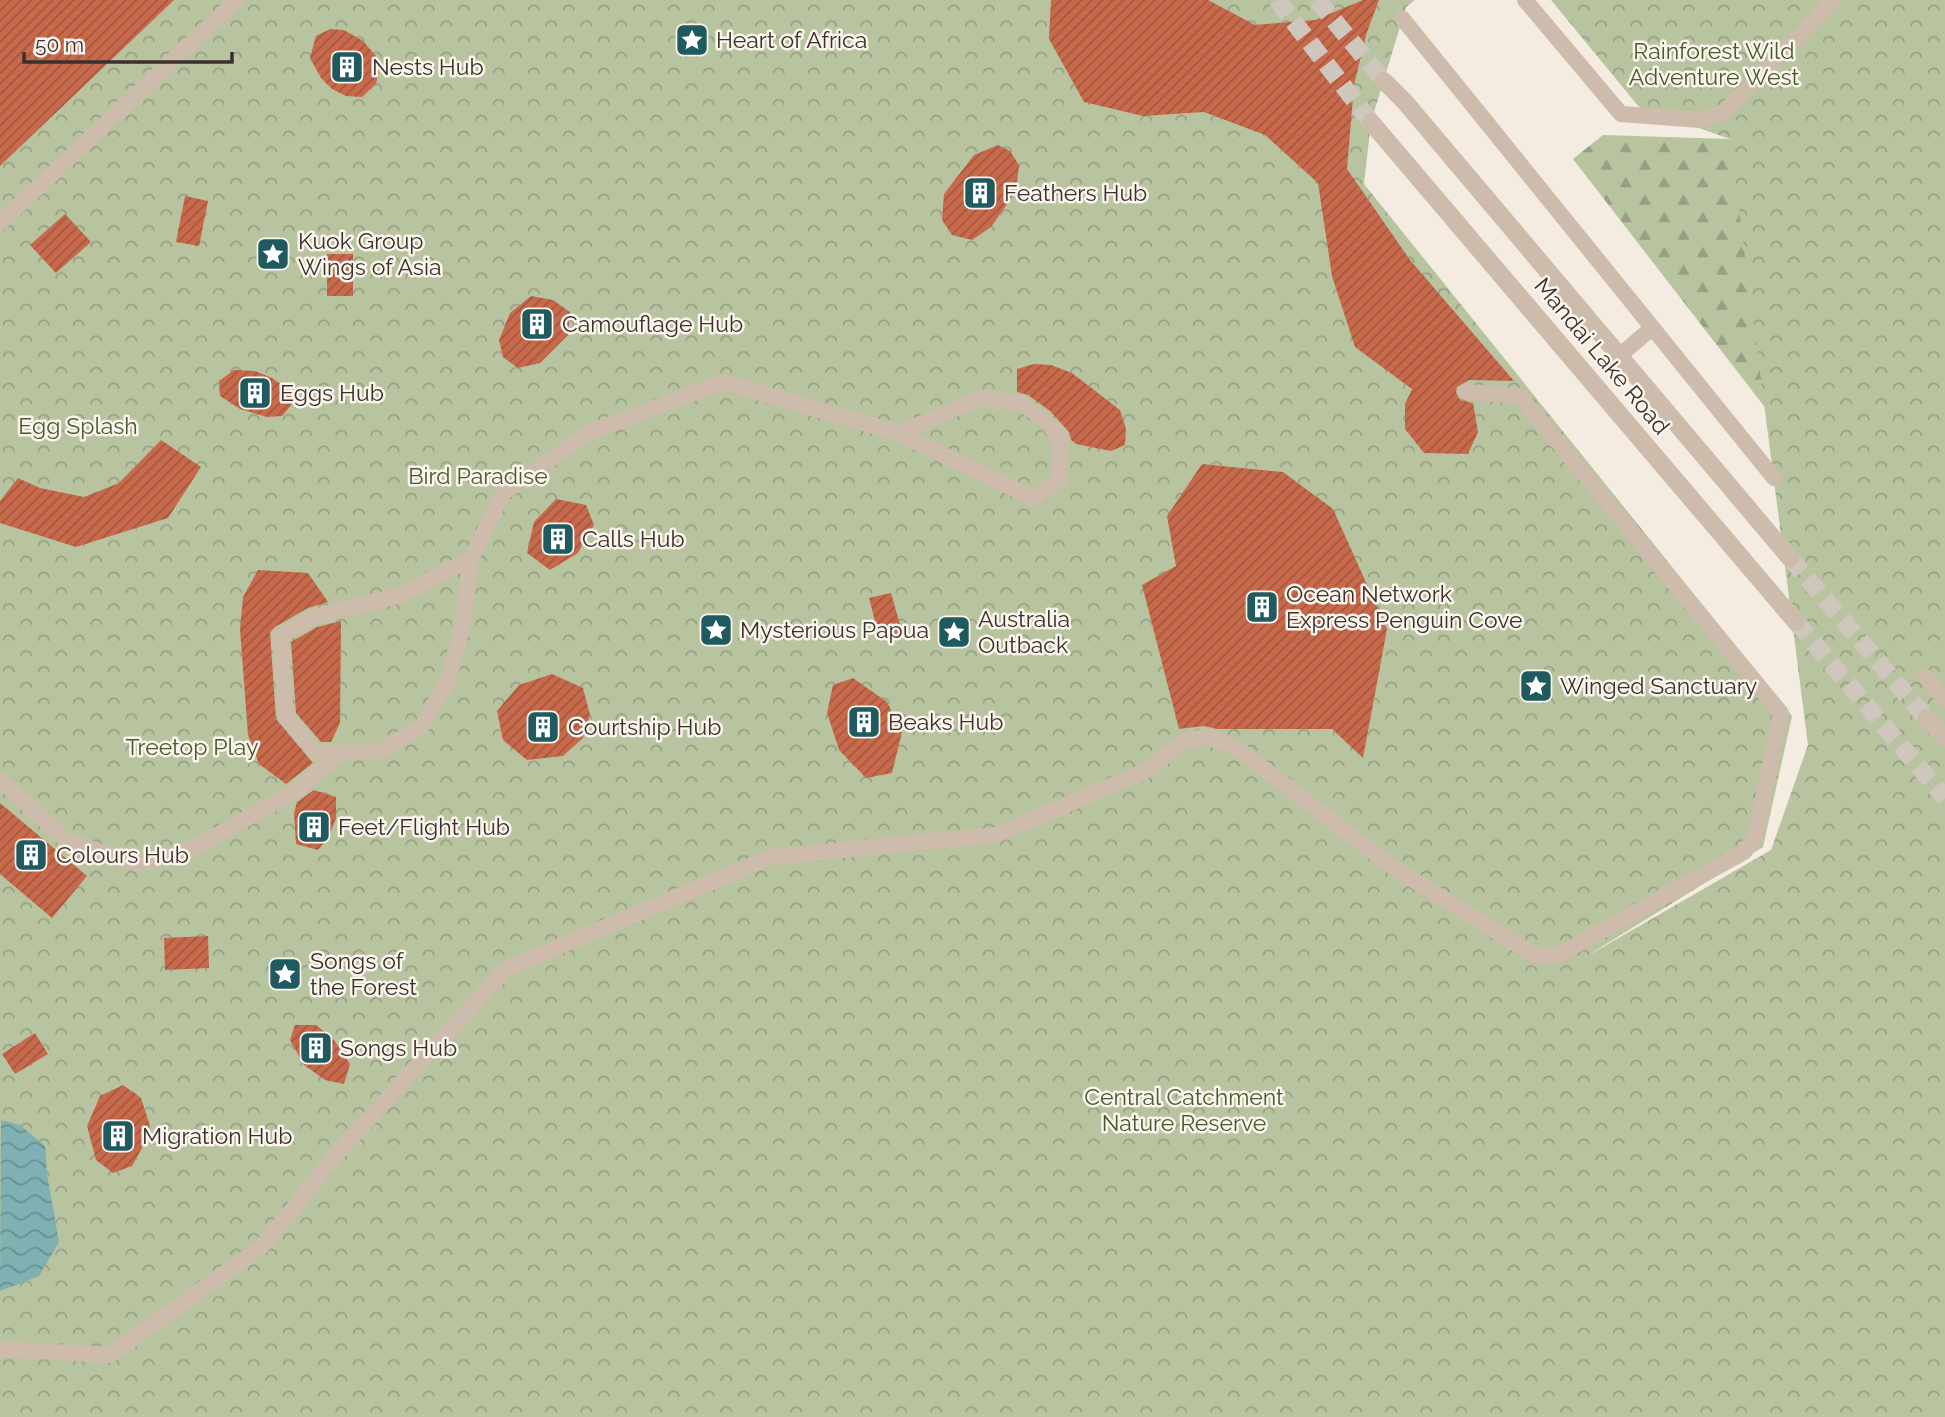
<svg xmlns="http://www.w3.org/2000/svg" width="1945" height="1417" viewBox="0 0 1945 1417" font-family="Raleway,sans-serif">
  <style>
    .forest { fill: url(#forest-firs) }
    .park { fill: url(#park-crowns) }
    .water { fill: url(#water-waves) }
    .building { fill: url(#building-hatch) }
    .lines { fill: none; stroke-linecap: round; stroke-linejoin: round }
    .street-tunnel { stroke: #cfc6bd; stroke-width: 18; stroke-dasharray: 18 9; stroke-linecap: butt }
    .lane { stroke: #cdbbac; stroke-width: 16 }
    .street { stroke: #cdbbac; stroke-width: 18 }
    .labels { text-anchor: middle; stroke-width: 5; stroke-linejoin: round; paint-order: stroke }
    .poi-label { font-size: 23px; fill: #3b302b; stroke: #fbf5ee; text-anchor: start }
    .park-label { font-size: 23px; fill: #4a5a2e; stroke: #fbf5ee }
    .street-label { font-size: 23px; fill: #3b302b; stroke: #fbf5ee }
  </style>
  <defs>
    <pattern id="forest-firs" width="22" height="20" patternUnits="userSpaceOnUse" patternTransform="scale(1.75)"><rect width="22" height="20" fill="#b8c4a0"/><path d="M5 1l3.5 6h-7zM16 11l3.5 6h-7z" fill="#97a083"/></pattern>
    <pattern id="park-crowns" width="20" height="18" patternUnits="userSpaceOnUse" patternTransform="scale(1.75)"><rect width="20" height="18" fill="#b8c4a0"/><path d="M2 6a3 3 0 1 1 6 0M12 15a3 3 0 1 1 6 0" fill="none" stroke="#97a083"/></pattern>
    <pattern id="water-waves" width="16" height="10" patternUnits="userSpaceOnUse" patternTransform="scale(1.75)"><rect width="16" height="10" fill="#7fb0b2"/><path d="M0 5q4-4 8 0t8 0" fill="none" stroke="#699091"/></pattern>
    <pattern id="building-hatch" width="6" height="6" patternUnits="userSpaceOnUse" patternTransform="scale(1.75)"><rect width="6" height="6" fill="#c8694b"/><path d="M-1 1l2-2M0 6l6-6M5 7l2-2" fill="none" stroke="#a4573f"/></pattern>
  </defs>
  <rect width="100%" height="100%" fill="#f4ebe1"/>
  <polygon class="forest" points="1945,0 1945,640 1573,159 1603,135 1730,139"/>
  <polygon class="park" points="0,0 1415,0 1406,7 1371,122 1364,184 1792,716 1763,847 1582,959 1771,850 1808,745 1730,139 1639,107 1551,0 1945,0 1945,1417 0,1417"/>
  <polygon class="water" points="1,1120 20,1125 45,1146 47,1174 59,1242 39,1276 0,1291"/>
  <g class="building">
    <polygon points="0,0 174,0 0,166"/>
    <polygon points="1051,0 1208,0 1255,25 1315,20 1363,0 1379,0 1367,32 1354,85 1347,169 1410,260 1514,381 1469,380 1457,387 1456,392 1460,400 1473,403 1478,432 1468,454 1424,453 1405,429 1405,404 1412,389 1355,347 1332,276 1318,183 1265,135 1204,112 1143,116 1084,102 1049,39"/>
    <polygon points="330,29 344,30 363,41 376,56 379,72 376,84 362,97 346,96 332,89 321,78 310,58 316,36"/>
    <polygon points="998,145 1010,151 1019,165 1016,191 991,227 972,240 952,235 942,220 944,194 974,155"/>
    <polygon points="185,196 208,201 199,246 176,242"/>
    <polygon points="65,214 91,242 56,273 30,245"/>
    <rect x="327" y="254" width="26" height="42"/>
    <polygon points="531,296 553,300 570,312 568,335 540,363 518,368 503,357 499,340 510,313"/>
    <polygon points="1034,364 1051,365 1072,373 1120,410 1126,429 1125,445 1111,451 1076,444 1071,440 1069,432 1050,411 1028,395 1017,392 1017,369"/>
    <polygon points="234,370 255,371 272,378 289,390 293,403 282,416 267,417 240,409 220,396 219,381"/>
    <polygon points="161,440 201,467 168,518 76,547 0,523 0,501 18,478 40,488 84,497 119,483"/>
    <polygon points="1202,464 1283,472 1333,509 1387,629 1363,758 1332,729 1217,729 1204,726 1179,729 1142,585 1176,566 1167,516"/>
    <polygon points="556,499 586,505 594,525 578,553 550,570 527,553 534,522"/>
    <polygon points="258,570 308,573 328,602 308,608 275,627 270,632 276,719 313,763 286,784 259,764 248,735 240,629 243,597"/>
    <polygon points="891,593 903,635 880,640 869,598"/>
    <polygon points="341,621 340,723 331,742 321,742 296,713 291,642 317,627"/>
    <polygon points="552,674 583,688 590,715 583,738 563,756 527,760 503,740 497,711 519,685"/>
    <polygon points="853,678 887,702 902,732 892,773 866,778 839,750 827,713 833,685"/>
    <polygon points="314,790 336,797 336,818 329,837 318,850 296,844 294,813 297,802"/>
    <polygon points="0,803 87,876 52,918 0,874"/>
    <polygon points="208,936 209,968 165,970 164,938"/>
    <polygon points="295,1025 316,1025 334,1040 350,1064 344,1084 325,1080 304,1065 290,1040"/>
    <polygon points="35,1033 48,1054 15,1074 2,1054"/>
    <polygon points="123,1085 141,1098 150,1126 143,1146 132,1166 113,1173 96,1160 87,1126 100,1096"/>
  </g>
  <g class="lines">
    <g class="street-tunnel">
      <polyline points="1277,0 1371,122"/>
      <polyline points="1317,0 1384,81"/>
      <polyline points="1790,558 1926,718"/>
      <polyline points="1796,622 1945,798"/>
    </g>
    <g class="lane">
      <polyline points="1525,0 1621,114 1700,120 1723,113 1834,0"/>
      <polyline points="1402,18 1774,478"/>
      <polyline points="0,223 237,0"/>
      <polyline points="1618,357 1652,328"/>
      <polyline points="471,559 398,596 313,617 280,636 286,717 316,753 381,751 421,727 448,681 462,629 471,559 503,493 588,433 723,382 898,433 1033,498 1059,481 1061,439 1044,419 1022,404 981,398 898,433"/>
      <polyline points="1926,677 1945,700"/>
      <polyline points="0,779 66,840 137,864 194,848 299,789 340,753"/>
      <polyline points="0,1349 110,1355 260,1248 290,1213 330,1161 506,969 771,857 996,835 1150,769 1179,744 1206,736 1238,749 1391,866 1534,955 1558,955 1744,852 1755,838 1781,713 1520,396 1466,392"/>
    </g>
    <g class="street">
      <polyline points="1384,81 1405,102 1790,558"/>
      <polyline points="1371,122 1796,622"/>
      <polyline points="1926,718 1945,738"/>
    </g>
  </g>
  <defs>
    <symbol id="sight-square" viewBox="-11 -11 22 22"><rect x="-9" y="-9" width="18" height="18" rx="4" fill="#1f5a5e" stroke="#fbf5ee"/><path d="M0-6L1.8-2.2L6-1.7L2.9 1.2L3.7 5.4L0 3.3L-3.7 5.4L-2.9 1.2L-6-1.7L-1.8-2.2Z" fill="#fff"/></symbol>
    <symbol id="building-square" viewBox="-11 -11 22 22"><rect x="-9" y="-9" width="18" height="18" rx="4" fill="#1f5a5e" stroke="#fbf5ee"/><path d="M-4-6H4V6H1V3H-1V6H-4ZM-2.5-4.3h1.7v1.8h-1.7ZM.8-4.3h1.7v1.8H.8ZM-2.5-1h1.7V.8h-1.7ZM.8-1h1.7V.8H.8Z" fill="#fff"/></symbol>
  </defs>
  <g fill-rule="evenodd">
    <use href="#sight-square" x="673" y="21" width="38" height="38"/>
    <use href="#building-square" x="328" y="48" width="38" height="38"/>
    <use href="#building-square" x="961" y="174" width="38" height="38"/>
    <use href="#sight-square" x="254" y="235" width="38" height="38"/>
    <use href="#building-square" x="518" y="305" width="38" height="38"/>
    <use href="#building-square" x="236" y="374" width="38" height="38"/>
    <use href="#building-square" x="539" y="520" width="38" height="38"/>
    <use href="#building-square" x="1243" y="588" width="38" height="38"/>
    <use href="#sight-square" x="697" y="611" width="38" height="38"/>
    <use href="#sight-square" x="935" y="613" width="38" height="38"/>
    <use href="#sight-square" x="1517" y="667" width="38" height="38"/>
    <use href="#building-square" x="845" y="703" width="38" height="38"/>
    <use href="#building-square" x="524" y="708" width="38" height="38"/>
    <use href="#building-square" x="295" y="808" width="38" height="38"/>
    <use href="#building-square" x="12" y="836" width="38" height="38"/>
    <use href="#sight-square" x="266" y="955" width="38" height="38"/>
    <use href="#building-square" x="297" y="1029" width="38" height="38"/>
    <use href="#building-square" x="99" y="1117" width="38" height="38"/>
  </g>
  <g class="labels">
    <g class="poi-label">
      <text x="716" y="48">Heart of Africa</text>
      <text x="372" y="75">Nests Hub</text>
      <text x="1004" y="201">Feathers Hub</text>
      <text x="298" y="249">Kuok Group<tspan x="298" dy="26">Wings of Asia</tspan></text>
      <text x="562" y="332">Camouflage Hub</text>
      <text x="280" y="401">Eggs Hub</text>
      <text x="582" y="547">Calls Hub</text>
      <text x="1286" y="602">Ocean Network<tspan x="1286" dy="26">Express Penguin Cove</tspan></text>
      <text x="978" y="627">Australia<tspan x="978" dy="26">Outback</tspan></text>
      <text x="740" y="638">Mysterious Papua</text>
      <text x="1560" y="694">Winged Sanctuary</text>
      <text x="888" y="730">Beaks Hub</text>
      <text x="568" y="735">Courtship Hub</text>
      <text x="338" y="835">Feet/Flight Hub</text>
      <text x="56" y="863">Colours Hub</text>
      <text x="310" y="969">Songs of<tspan x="310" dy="26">the Forest</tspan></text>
      <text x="340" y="1056">Songs Hub</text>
      <text x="142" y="1144">Migration Hub</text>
    </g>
    <g class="park-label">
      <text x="1714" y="59">Rainforest Wild<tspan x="1714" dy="26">Adventure West</tspan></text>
      <text x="78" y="434">Egg Splash</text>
      <text x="478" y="484">Bird Paradise</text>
      <text x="192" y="755">Treetop Play</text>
      <text x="1184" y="1105">Central Catchment<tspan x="1184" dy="26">Nature Reserve</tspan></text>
    </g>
    <g class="street-label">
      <text transform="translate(1602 356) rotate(50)" y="8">Mandai Lake Road</text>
    </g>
  </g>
  <path d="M24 52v10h208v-10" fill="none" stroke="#3b302b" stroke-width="3.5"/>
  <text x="35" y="52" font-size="21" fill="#3b302b" stroke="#fbf5ee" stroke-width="5" paint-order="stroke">50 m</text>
</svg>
